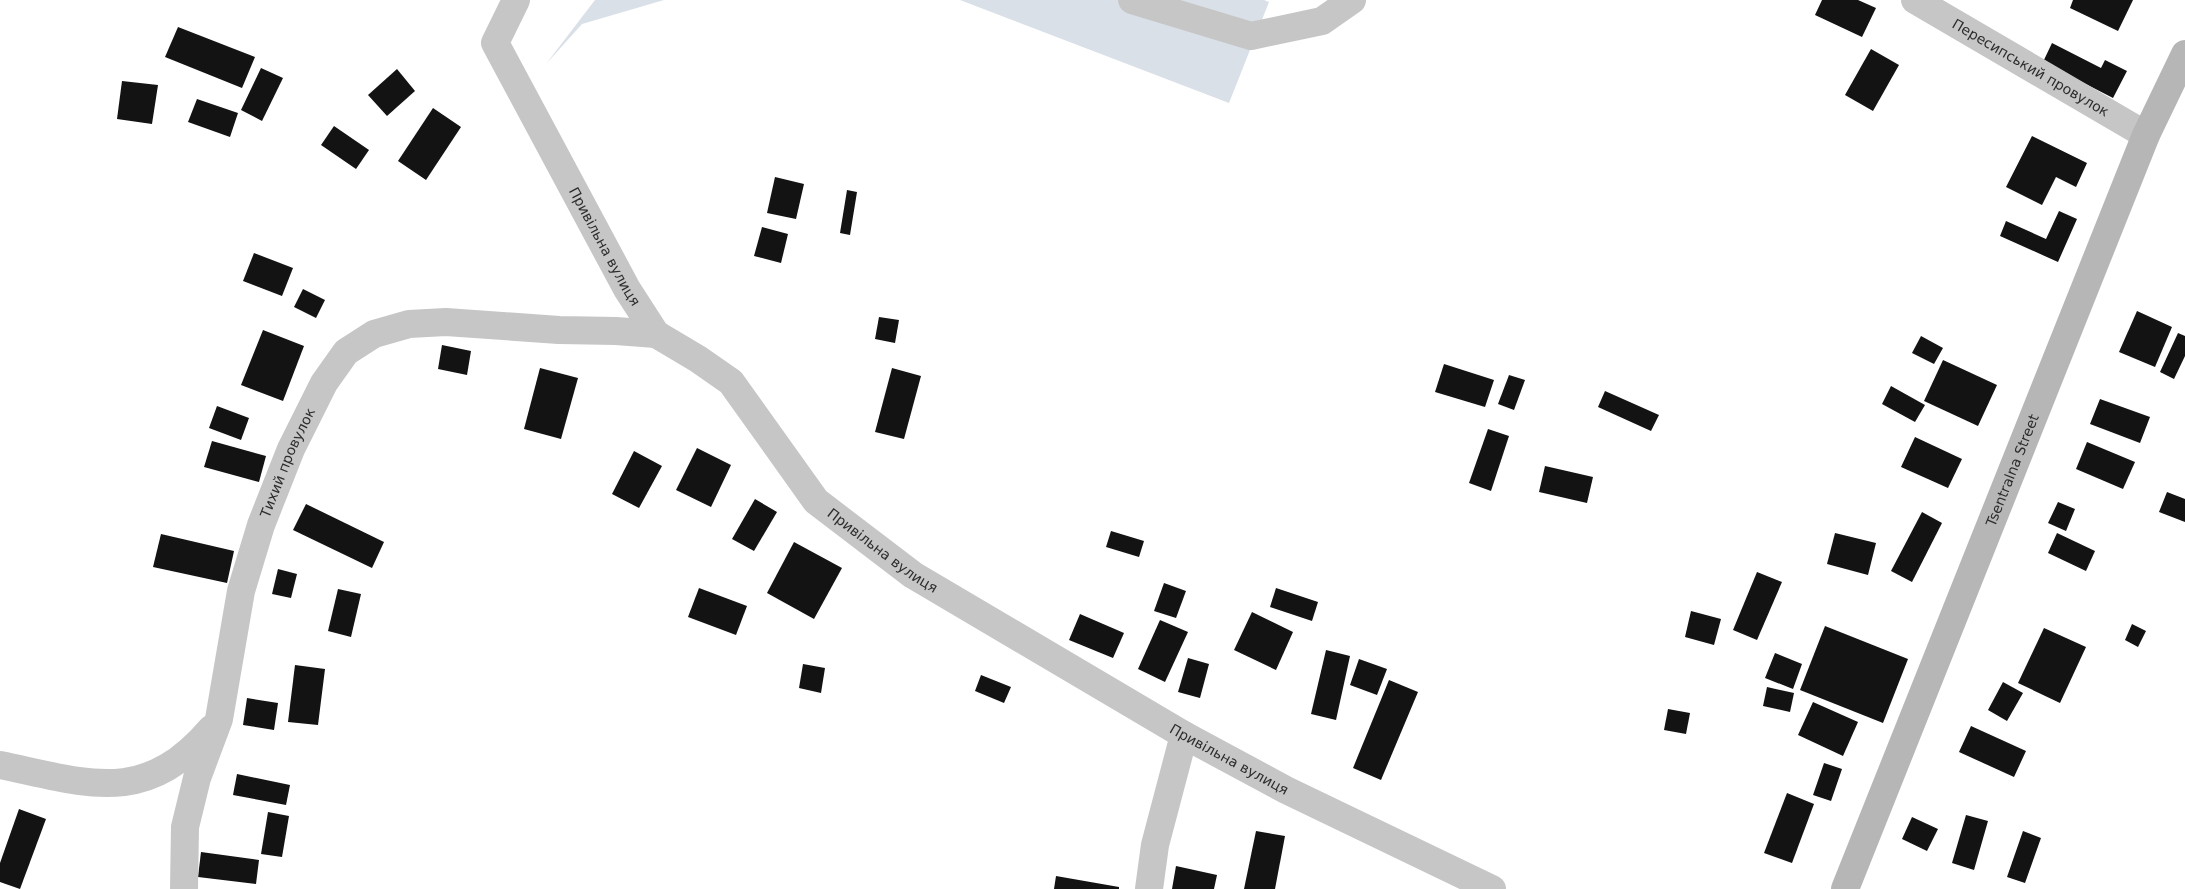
<svg xmlns="http://www.w3.org/2000/svg" width="2185" height="889" viewBox="0 0 2185 889" font-family="'DejaVu Sans',sans-serif">
  <style>
    .green { fill: #dae0e8 }
    .building { fill: #131313 }
    .lines { fill: none; stroke-linecap: round; stroke-linejoin: round }
    .street { stroke: #c6c6c6; stroke-width: 28 }
    .secondary { stroke: #b6b6b6; stroke-width: 28 }
    .labels { text-anchor: middle; stroke-width: 5; stroke-linejoin: round; paint-order: stroke }
    .street-label { font-size: 14px; fill: #2c2c2c; stroke: #fff }
  </style>
  <rect width="100%" height="100%" fill="#fff"/>
  <g class="green">
    <polygon points="595,0 664,0 582,24 546,64"/>
    <polygon points="960,0 1264,0 1269,2 1229,103"/>
  </g>
  <g class="building">
    <polygon points="1822,0 1858,0 1876,8 1862,37 1815,15"/>
    <polygon points="2073,0 2133,0 2118,31 2070,8"/>
    <polygon points="178,27 255,57 242,88 165,57"/>
    <polygon points="2052,43 2101,68 2105,60 2127,71 2113,98 2043,62"/>
    <polygon points="1871,49 1899,65 1873,111 1845,95"/>
    <polygon points="261,68 283,78 262,121 241,110"/>
    <polygon points="397,69 415,91 387,116 368,95"/>
    <polygon points="122,81 158,85 152,124 117,119"/>
    <polygon points="197,99 238,113 230,137 188,122"/>
    <polygon points="433,108 461,127 426,180 398,161"/>
    <polygon points="334,126 369,150 356,169 321,145"/>
    <polygon points="2032,136 2087,163 2076,187 2056,177 2042,205 2006,187"/>
    <polygon points="775,177 804,184 796,219 767,213"/>
    <polygon points="847,190 857,192 850,235 840,233"/>
    <polygon points="2059,211 2077,219 2058,262 2000,236 2006,221 2046,239"/>
    <polygon points="762,227 788,234 781,263 754,256"/>
    <polygon points="254,253 293,268 282,296 243,281"/>
    <polygon points="303,289 325,300 316,318 294,307"/>
    <polygon points="2137,311 2172,327 2155,367 2119,352"/>
    <polygon points="879,317 899,320 895,343 875,339"/>
    <polygon points="263,330 304,346 283,401 241,385"/>
    <polygon points="2178,333 2185,336 2185,356 2174,379 2160,372"/>
    <polygon points="1921,336 1943,348 1934,364 1912,353"/>
    <polygon points="442,345 471,351 467,375 438,369"/>
    <polygon points="1943,360 1997,385 1978,426 1924,401"/>
    <polygon points="1444,364 1494,380 1485,407 1435,392"/>
    <polygon points="540,368 578,378 561,439 524,429"/>
    <polygon points="892,368 921,376 904,439 875,432"/>
    <polygon points="1509,375 1525,380 1514,410 1498,404"/>
    <polygon points="1891,386 1925,405 1915,422 1882,404"/>
    <polygon points="1605,391 1659,415 1651,431 1598,407"/>
    <polygon points="2100,399 2150,417 2140,443 2090,424"/>
    <polygon points="217,406 249,418 241,440 209,428"/>
    <polygon points="1488,429 1509,436 1491,491 1469,483"/>
    <polygon points="1915,437 1962,459 1948,488 1901,467"/>
    <polygon points="212,441 266,456 259,482 204,467"/>
    <polygon points="2087,442 2135,462 2123,489 2076,469"/>
    <polygon points="697,448 731,465 711,507 676,490"/>
    <polygon points="634,451 662,466 639,508 612,494"/>
    <polygon points="1545,466 1593,477 1587,503 1539,492"/>
    <polygon points="2167,492 2185,499 2185,522 2159,512"/>
    <polygon points="755,499 777,512 754,551 732,539"/>
    <polygon points="2058,502 2075,509 2066,531 2048,523"/>
    <polygon points="306,504 384,542 372,568 293,530"/>
    <polygon points="1922,512 1942,523 1912,582 1891,571"/>
    <polygon points="1111,531 1144,541 1139,557 1106,547"/>
    <polygon points="1835,533 1876,543 1868,575 1827,564"/>
    <polygon points="2057,533 2095,551 2086,571 2048,553"/>
    <polygon points="161,534 234,551 227,583 153,567"/>
    <polygon points="794,542 842,568 814,619 767,593"/>
    <polygon points="278,569 297,574 291,598 272,594"/>
    <polygon points="1757,572 1782,582 1757,640 1733,630"/>
    <polygon points="1164,583 1186,591 1176,618 1154,611"/>
    <polygon points="699,588 747,606 736,635 688,617"/>
    <polygon points="1276,588 1318,602 1312,621 1270,607"/>
    <polygon points="338,589 361,594 351,637 328,631"/>
    <polygon points="1691,611 1721,619 1714,645 1685,637"/>
    <polygon points="1252,612 1293,632 1276,670 1234,650"/>
    <polygon points="1080,614 1124,633 1113,658 1069,640"/>
    <polygon points="1160,620 1188,632 1165,682 1138,669"/>
    <polygon points="2132,624 2146,631 2138,647 2125,640"/>
    <polygon points="1825,626 1908,659 1883,723 1800,690"/>
    <polygon points="2044,628 2086,647 2060,703 2018,683"/>
    <polygon points="1326,650 1350,656 1336,720 1311,714"/>
    <polygon points="1775,653 1802,664 1793,689 1765,678"/>
    <polygon points="1188,658 1209,664 1200,698 1178,692"/>
    <polygon points="1359,659 1387,669 1377,695 1350,685"/>
    <polygon points="803,664 825,668 821,693 799,688"/>
    <polygon points="295,665 325,669 318,725 288,722"/>
    <polygon points="981,675 1011,687 1004,703 975,691"/>
    <polygon points="1389,680 1418,692 1381,780 1353,768"/>
    <polygon points="2003,682 2023,693 2007,721 1988,710"/>
    <polygon points="1767,687 1794,693 1790,712 1763,706"/>
    <polygon points="247,698 278,703 274,730 243,725"/>
    <polygon points="1813,702 1858,722 1843,756 1798,735"/>
    <polygon points="1668,709 1690,713 1686,734 1664,730"/>
    <polygon points="1971,726 2026,751 2014,777 1959,752"/>
    <polygon points="1824,763 1842,769 1831,801 1813,795"/>
    <polygon points="237,774 290,785 286,805 233,795"/>
    <polygon points="1787,793 1814,804 1792,863 1764,853"/>
    <polygon points="19,809 46,819 20,889 0,882 0,863"/>
    <polygon points="268,812 289,816 282,857 261,854"/>
    <polygon points="1966,815 1988,821 1974,870 1952,863"/>
    <polygon points="1912,817 1938,829 1927,851 1902,839"/>
    <polygon points="1256,831 1285,836 1275,889 1244,889"/>
    <polygon points="2023,831 2041,838 2025,883 2007,877"/>
    <polygon points="201,852 259,860 256,884 198,877"/>
    <polygon points="1176,866 1217,875 1214,889 1172,889"/>
    <polygon points="1056,876 1119,887 1119,889 1054,889"/>
  </g>
  <g class="lines">
    <g class="street">
      <path id="s1" d="M 516,0 L 495,43 L 627,289 L 656,334 L 698,359 L 731,382 L 816,501 L 913,575 L 1184,735 L 1286,790 L 1492,889"/>
      <polyline points="1132,0 1251,36 1322,21 1352,0"/>
      <path id="s2" d="M 1915,0 L 2146,135"/>
      <path d="M 0,765 C 87,783 144,807 211,729"/>
      <path id="s3" d="M 184,889 L 185,827 L 197,778 L 219,719 L 241,591 L 261,525 L 291,449 L 324,383 L 346,352 L 374,334 L 409,324 L 446,322 L 559,330 L 616,331 L 656,334"/>
      <polyline points="1149,889 1155,845 1184,735"/>
    </g>
    <path class="secondary" id="s4" d="M 1845,889 L 2146,135 L 2185,54"/>
  </g>
  <g class="labels">
    <g class="street-label">
      <text dy="5" stroke="none"><textPath href="#s2" startOffset="134">Пересипський провулок</textPath></text>
      <text dy="5" stroke="none"><textPath href="#s1" startOffset="279">Привільна вулиця</textPath></text>
      <text dy="5" stroke="none"><textPath href="#s3" startOffset="442">Тихий провулок</textPath></text>
      <text dy="5" stroke="none"><textPath href="#s4" startOffset="451">Tsentralna Street</textPath></text>
      <text dy="5" stroke="none"><textPath href="#s1" startOffset="699">Привільна вулиця</textPath></text>
      <text dy="5" stroke="none"><textPath href="#s1" startOffset="1104">Привільна вулиця</textPath></text>
    </g>
  </g>
</svg>
